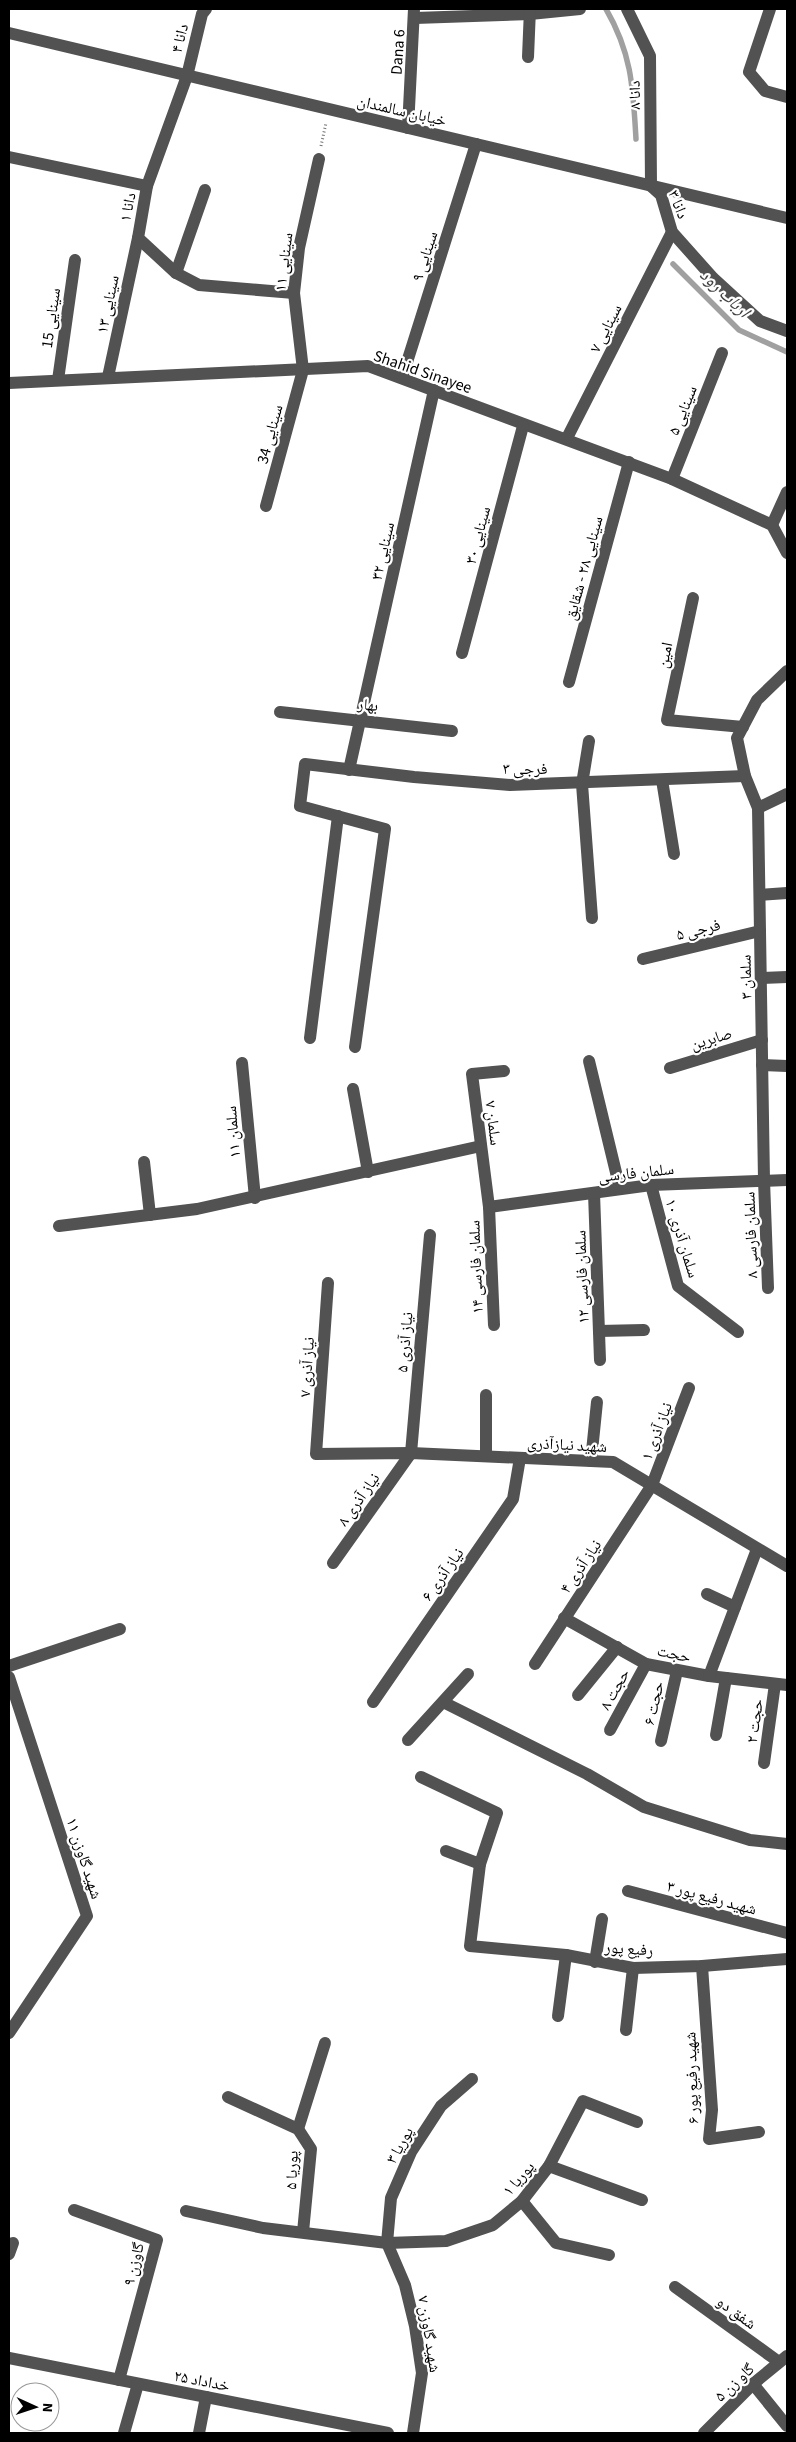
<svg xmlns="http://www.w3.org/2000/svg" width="796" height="2442" viewBox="0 0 796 2442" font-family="'Source Sans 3','Noto Naskh Arabic',sans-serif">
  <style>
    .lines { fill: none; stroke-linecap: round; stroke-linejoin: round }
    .stream { stroke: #a0a0a0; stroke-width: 5.5 }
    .path { stroke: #747474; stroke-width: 3; stroke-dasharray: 1 2.5; stroke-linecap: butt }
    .minor { stroke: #525252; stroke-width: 12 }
    .labels { text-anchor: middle; stroke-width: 4.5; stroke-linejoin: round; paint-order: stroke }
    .street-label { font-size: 16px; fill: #000; stroke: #fff }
    .water-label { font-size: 18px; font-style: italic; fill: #414141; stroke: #fff }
  </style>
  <rect width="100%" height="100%" fill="#fff"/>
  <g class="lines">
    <g class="stream">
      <path d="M 606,9 C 632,54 633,88 636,139"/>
      <polyline points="673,264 739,330 787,352"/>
    </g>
    <polyline class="path" points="321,146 326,123"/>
    <g class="minor">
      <polyline points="206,9 202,14 187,76 147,186 138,238 176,273 199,285 294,293"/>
      <polyline points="627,9 650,56 651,186 661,195 672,232 713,278 760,321 787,331"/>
      <polyline points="770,9 749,72 765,91 787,97"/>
      <polyline points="415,18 530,14 580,9"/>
      <polyline points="9,33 787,218"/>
      <polyline points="528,57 530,9"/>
      <polyline points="408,128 414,9"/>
      <polyline points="9,157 147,186"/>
      <polyline points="176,273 205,190"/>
      <polyline points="108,377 138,238"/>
      <polyline points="402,378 476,144"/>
      <polyline points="58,380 75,260"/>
      <polyline points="9,383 368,366 672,479 772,525 787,553"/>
      <polyline points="567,438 672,232"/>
      <polyline points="672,479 722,353"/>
      <polyline points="266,506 303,370 294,293 299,248 319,159"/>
      <polyline points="772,525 787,492"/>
      <polyline points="693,598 667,720 743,727"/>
      <polyline points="462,653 523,426"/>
      <polyline points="569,682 629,462"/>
      <polyline points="280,712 452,731"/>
      <polyline points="589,741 582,784 592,918"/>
      <polyline points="349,770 434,390"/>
      <polyline points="662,780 674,854"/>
      <polyline points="758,808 787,794"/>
      <polyline points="760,895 787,893"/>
      <polyline points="643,959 760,931"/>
      <polyline points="761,978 787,977"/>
      <polyline points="310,1038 338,816"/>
      <polyline points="355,1047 385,829 300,806 305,764 414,777 510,785 745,776"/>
      <polyline points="589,1061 620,1189"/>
      <polyline points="242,1063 255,1198"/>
      <polyline points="762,1065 787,1066"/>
      <polyline points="670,1068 762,1040"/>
      <polyline points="353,1089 368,1172"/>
      <polyline points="144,1162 150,1215"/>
      <polyline points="651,1185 678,1286 738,1332"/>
      <polyline points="594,1193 600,1360"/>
      <polyline points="489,1207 651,1185 787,1180"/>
      <polyline points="59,1226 197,1209 481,1146"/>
      <polyline points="328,1283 316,1454 411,1453 613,1462 787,1566"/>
      <polyline points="768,1288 764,1180 758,808 745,776 737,738 757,700 787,671"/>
      <polyline points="494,1325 489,1207 472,1074 504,1071"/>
      <polyline points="599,1331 644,1330"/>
      <polyline points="486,1456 486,1395"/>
      <polyline points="591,1461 597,1402"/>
      <polyline points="333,1563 411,1453 430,1235"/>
      <polyline points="707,1594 735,1607"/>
      <polyline points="564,1618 646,1664 709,1676 787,1685"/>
      <polyline points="535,1664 652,1485 689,1388"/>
      <polyline points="9,1666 120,1629"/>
      <polyline points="709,1676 757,1549"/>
      <polyline points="9,1677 87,1916 9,2033"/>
      <polyline points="578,1695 617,1647"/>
      <polyline points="373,1702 513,1499 520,1458"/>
      <polyline points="443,1702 587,1774 644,1807 750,1840 787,1844"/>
      <polyline points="610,1730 646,1664"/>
      <polyline points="716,1735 726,1678"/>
      <polyline points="408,1740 468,1674"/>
      <polyline points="661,1741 677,1671"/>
      <polyline points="764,1763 775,1684"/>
      <polyline points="421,1777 497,1813 480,1864 470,1946 566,1955 633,1968 702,1966 787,1959"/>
      <polyline points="446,1851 480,1864"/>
      <polyline points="628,1891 787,1933"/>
      <polyline points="595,1962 602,1919"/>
      <polyline points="702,1966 712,2110 709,2139 759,2132"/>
      <polyline points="558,2016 566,1955"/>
      <polyline points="626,2030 633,1968"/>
      <polyline points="228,2097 298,2129 311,2149 303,2232"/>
      <polyline points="298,2129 325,2043"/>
      <polyline points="549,2166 642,2200"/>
      <polyline points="522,2201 556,2243 609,2255"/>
      <polyline points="74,2210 157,2240 119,2380"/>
      <polyline points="186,2211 263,2228 387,2243 446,2241 493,2225 522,2201 549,2166 583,2101 637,2122"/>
      <polyline points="9,2254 13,2243"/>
      <polyline points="675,2287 779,2362"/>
      <polyline points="9,2358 388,2433"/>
      <polyline points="753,2384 787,2426"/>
      <polyline points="124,2433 138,2384"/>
      <polyline points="199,2433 206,2397"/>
      <polyline points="413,2433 422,2373 415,2326 405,2285 387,2243 391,2198 411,2152 441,2106 472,2079"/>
      <polyline points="704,2433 753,2384 787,2356"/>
    </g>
  </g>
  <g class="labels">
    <g class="street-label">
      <text transform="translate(179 38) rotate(-76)" y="6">دانا ۴</text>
      <text transform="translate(397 52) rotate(-86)" y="6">Dana 6</text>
      <text transform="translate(634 95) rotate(-91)" y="6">دانا ۸</text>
      <text transform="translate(402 110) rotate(13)" y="6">خیابان سالمندان</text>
      <text transform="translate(679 204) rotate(68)" y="6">دانا ۳</text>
      <text transform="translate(127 207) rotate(-79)" y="6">دانا ۱</text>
      <text transform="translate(424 256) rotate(-72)" y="6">سینایی ۹</text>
      <text transform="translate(283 262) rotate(-83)" y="6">سینایی ۱۱</text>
      <text transform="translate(107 304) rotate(-78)" y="6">سینایی ۱۳</text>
      <text transform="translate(50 318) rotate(-82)" y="6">سینایی 15</text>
      <text transform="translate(605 328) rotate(-63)" y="6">سینایی ۷</text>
      <text transform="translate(423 371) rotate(19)" y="6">Shahid Sinayee</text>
      <text transform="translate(682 410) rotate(-68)" y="6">سینایی ۵</text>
      <text transform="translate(269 434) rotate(-75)" y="6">سینایی 34</text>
      <text transform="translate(477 535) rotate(-75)" y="6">سینایی ۳۰</text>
      <text transform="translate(382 551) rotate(-77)" y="6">سینایی ۳۲</text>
      <text transform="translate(583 568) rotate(-75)" y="6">سینایی ۲۸ - شقایق</text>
      <text transform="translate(664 655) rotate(-78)" y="6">امین</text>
      <text transform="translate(368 704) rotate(6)" y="6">بهار</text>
      <text x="525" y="774">فرجی ۳</text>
      <text transform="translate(698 929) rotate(-14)" y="6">فرجی ۵</text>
      <text transform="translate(745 977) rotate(-91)" y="6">سلمان ۳</text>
      <text transform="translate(711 1038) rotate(-17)" y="6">صابرین</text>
      <text transform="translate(494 1123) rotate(83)" y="6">سلمان ۷</text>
      <text transform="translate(232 1132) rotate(-95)" y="6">سلمان ۱۱</text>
      <text transform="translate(636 1172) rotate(-6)" y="6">سلمان فارسی</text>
      <text transform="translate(750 1235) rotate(-92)" y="6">سلمان فارسی ۸</text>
      <text transform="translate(683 1238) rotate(73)" y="6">سلمان آذری ۱۰</text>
      <text transform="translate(475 1267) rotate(-92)" y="6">سلمان فارسی ۱۴</text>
      <text transform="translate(581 1277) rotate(-92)" y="6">سلمان فارسی ۱۲</text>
      <text transform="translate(404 1342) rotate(-85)" y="6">نیاز آذری ۵</text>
      <text transform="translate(306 1367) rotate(-86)" y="6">نیاز آذری ۷</text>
      <text transform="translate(656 1431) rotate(-69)" y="6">نیاز آذری ۱</text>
      <text transform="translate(567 1444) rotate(3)" y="6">شهید نیازآذری</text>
      <text transform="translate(358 1499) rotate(-55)" y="6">نیاز آذری ۸</text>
      <text transform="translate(580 1566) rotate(-56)" y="6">نیاز آذری ۴</text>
      <text transform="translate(442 1574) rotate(-55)" y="6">نیاز آذری ۶</text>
      <text transform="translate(674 1653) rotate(12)" y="6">حجت</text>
      <text transform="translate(614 1689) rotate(-61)" y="6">حجت ۸</text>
      <text transform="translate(653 1703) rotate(-77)" y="6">حجت ۶</text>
      <text transform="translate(754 1721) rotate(-82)" y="6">حجت ۲</text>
      <text transform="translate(85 1858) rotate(72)" y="6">شهید گاوزن ۱۱</text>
      <text transform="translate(712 1897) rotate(15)" y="6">شهید رفیع پور ۳</text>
      <text transform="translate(629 1948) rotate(4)" y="6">رفیع پور</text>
      <text transform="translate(691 2078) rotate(-92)" y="6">شهید رفیع پور ۶</text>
      <text transform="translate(399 2145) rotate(-61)" y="6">پوریا ۳</text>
      <text transform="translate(291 2170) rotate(-88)" y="6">پوریا ۵</text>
      <text transform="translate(518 2178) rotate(-49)" y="6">پوریا ۱</text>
      <text transform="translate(133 2264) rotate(-76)" y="6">گاوزن ۹</text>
      <text transform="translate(737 2312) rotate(36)" y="6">شفق دو</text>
      <text transform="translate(430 2334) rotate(81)" y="6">شهید گاوزن ۷</text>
      <text transform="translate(202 2380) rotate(11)" y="6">خداداد ۲۵</text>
      <text transform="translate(734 2382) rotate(-43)" y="6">گاو زن ۵</text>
    </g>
    <g class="water-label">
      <text transform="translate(725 293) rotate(44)" y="6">ارباب رود</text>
    </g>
  </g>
  <rect width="796" height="2442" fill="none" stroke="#000000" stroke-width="20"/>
  <g transform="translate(35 2407) rotate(93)"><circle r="24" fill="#ffffff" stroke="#999999"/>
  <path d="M0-4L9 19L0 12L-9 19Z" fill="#000000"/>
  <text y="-8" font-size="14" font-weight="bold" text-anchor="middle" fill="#000000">N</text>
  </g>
</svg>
